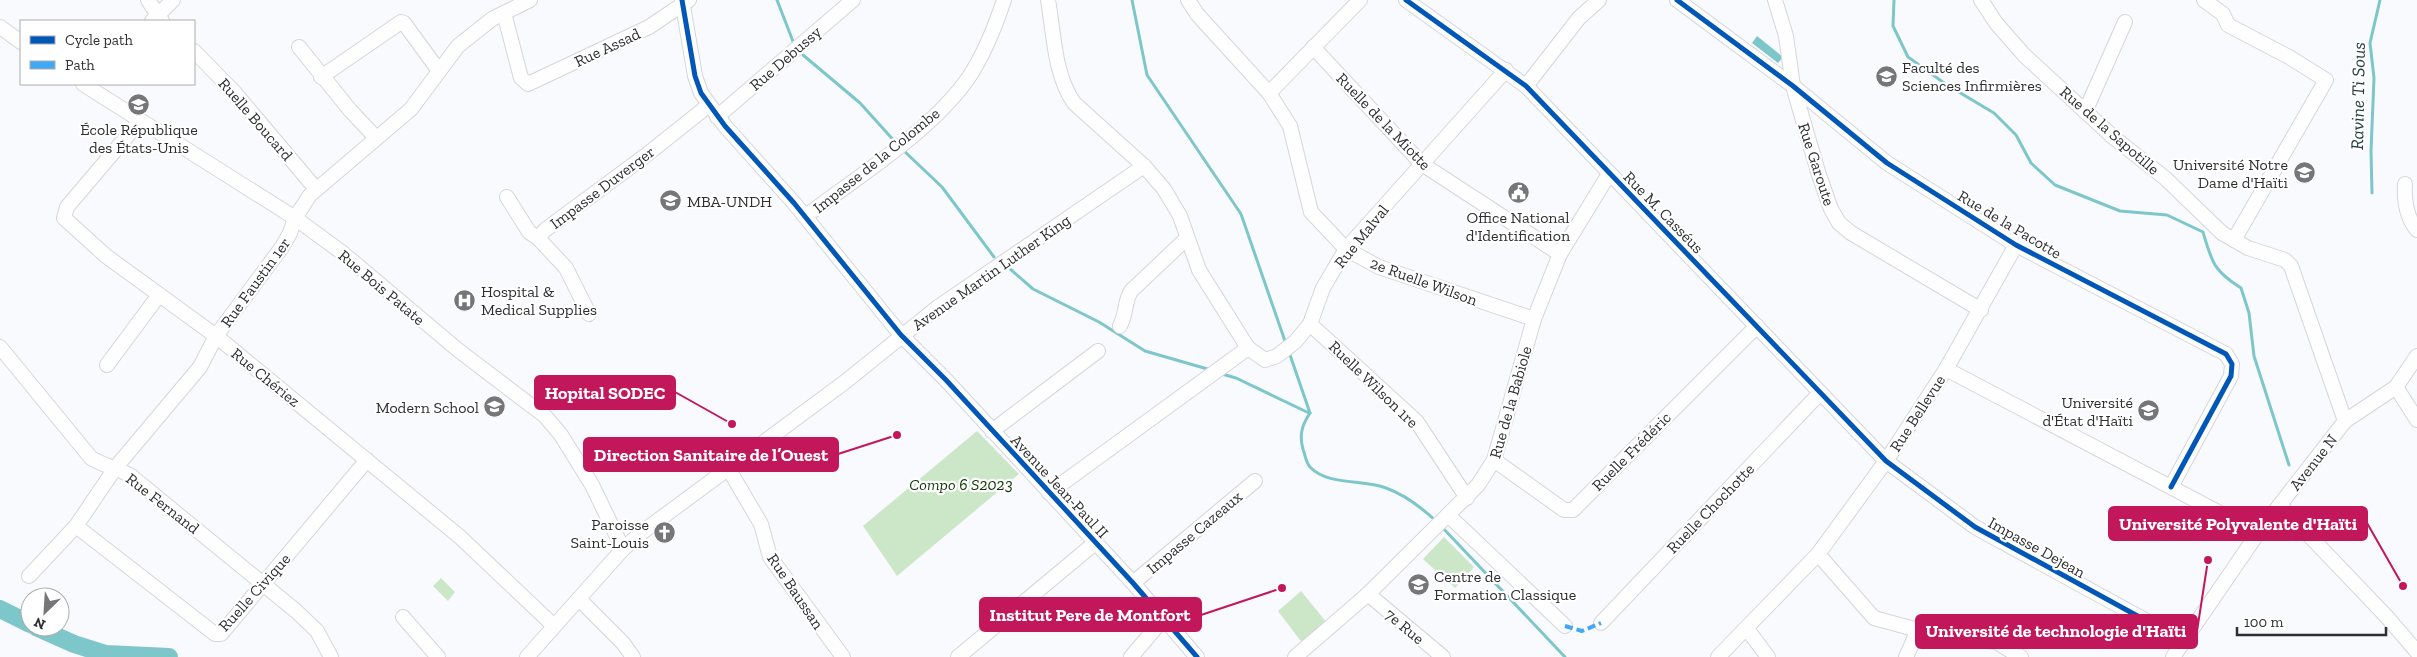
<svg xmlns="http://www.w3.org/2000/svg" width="2417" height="657" viewBox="0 0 2417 657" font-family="'Zilla Slab',serif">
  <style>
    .green { fill: #cbe7c8 }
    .water { fill: #7dc7ca }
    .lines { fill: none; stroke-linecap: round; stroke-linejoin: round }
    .stream { stroke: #7dc7ca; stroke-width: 3 }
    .river { stroke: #7dc7ca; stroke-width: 18 }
    .minor-casing { stroke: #d5d6d9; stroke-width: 16 }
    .minor { stroke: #fefeff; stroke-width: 14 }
    .quiet { stroke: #3fa9f5; stroke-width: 4; stroke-dasharray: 8 4; stroke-linecap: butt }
    .cycleway-casing { stroke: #fff; stroke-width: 8 }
    .cycleway { stroke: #0057b8; stroke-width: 5 }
    .labels { text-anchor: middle; stroke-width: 4.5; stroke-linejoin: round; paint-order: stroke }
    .street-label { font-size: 16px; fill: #2f2f32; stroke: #fff }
    .poi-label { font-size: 16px; fill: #2f2f32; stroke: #fff; text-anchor: start }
    .park-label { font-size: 16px; font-style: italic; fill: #0d3604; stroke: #fff }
    .water-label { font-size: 18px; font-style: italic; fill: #253d3e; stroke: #fff }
    .leader { fill: none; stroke: #c2185b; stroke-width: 2 }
    .callout-dot { fill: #c2185b; stroke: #fff; stroke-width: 2 }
    .callout { fill: #c2185b; stroke: #c2185b; stroke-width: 2 }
    .callout-label { font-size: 18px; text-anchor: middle; font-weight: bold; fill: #fff }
  </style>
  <rect width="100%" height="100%" fill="#f9fafe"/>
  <g class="green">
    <polygon points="977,431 1019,474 897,576 863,526"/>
    <polygon points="1444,537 1474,567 1455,588 1423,559"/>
    <polygon points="441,578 455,592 448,601 433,586"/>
    <polygon points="1301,591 1327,623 1303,644 1278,611"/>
  </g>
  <polygon class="water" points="1757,36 1783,57 1778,63 1752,43"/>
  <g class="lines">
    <g class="stream">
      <polyline points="777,0 794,44"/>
      <polyline points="1132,0 1147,75 1241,214 1286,344"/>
      <path d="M 1894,0 L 1893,26 L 1908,57 L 1947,85 L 1994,113 L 2016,135 L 2031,163 L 2055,185 L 2120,211 L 2167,215 L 2203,232 C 2212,263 2214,271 2241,288 L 2249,313 L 2254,356 L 2289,465"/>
      <polyline points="803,55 860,103 897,144"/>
      <polyline points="903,150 942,187 994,257"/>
      <polyline points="2372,193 2371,151 2374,78 2370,43 2380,0"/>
      <polyline points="1009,268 1033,289 1099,322 1145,351 1211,370"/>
      <polyline points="1289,352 1310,413"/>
      <polyline points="1222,374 1236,378 1309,413"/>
      <path d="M 1310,413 C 1302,425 1299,435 1303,449 C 1305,454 1306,463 1310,467 C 1328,486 1362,479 1386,488 C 1403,494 1423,509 1436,521"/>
      <polyline points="1441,526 1565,657"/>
    </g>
    <g class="river">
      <polyline points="0,609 30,624"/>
      <polyline points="36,627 74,644 106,654 169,657"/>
    </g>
    <defs>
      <g id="minor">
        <polyline points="148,0 162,21"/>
        <polyline points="682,0 695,76 701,93 725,126 794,203 901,335 946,380 1133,583 1197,657"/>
        <path d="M 1048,0 C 1054,34 1054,74 1074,103 L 1144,166 L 1164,189 L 1180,216 L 1199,270 L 1248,348"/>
        <polyline points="1188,0 1197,14 1269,93 1290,126 1311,212 1346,249 1379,267 1534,319"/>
        <polyline points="1406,0 1526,86 1886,461 1975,527 2185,642"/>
        <polyline points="1677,0 1793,86 1887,163 2016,245 2226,354 2232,364 2231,376 2171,487"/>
        <polyline points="1775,0 1786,36 1793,86 1819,175 1831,209 1839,223 1851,233 1981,310"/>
        <polyline points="1981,0 1996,23 2024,55 2113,137 2165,178 2222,233 2248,248 2285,260 2291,266 2345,421"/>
        <polyline points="2204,0 2223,14 2228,25 2289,57 2326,80 2234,240"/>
        <polyline points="504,13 521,78 528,84 649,27 689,0"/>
        <polyline points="152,21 173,0"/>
        <polyline points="0,27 21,42"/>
        <polyline points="299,47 350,110 376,138"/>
        <polyline points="1313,47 1422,164 1560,254"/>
        <polyline points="194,51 235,93 316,189"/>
        <polyline points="321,77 401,22 404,23 439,71"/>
        <polyline points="83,84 295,218 344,254 458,350 545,416 561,435 592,485 623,549"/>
        <polyline points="1526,86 1579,18 1599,0"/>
        <polyline points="1269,93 1360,0"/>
        <polyline points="2085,112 2125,22"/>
        <polyline points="717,117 853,0"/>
        <polyline points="140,121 67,207 64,218 106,256 216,336 460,537 554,626"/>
        <path d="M 2405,184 C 2404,201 2406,217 2417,230"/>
        <polyline points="507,197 529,232 538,238 566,268 589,314"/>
        <path d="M 806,216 C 858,176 932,131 969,77 C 985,53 995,27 1004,0"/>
        <polyline points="538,238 545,230 645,156 709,105"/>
        <polyline points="1310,324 1417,422 1467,498"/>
        <path d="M 1120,326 C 1127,312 1124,303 1131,291 L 1186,239"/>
        <path d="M 0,347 L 91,458 C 104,466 118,468 131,476 L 296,611 L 317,631 L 331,657"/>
        <polyline points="107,365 159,295"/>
        <polyline points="1946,369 2258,533"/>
        <polyline points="2396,387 2417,420"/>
        <polyline points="992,431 1098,351"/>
        <polyline points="1494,460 1564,510 1573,510 1757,326"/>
        <polyline points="728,468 761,524 770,557 843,657"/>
        <polyline points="1049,493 1248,348 1265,360 1277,356 1295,342 1310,324 1323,288 1346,249 1506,70"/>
        <polyline points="2280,505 2387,617 2417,652"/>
        <polyline points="1448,515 1565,626"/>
        <polyline points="76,526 215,634 221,634 367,460"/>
        <polyline points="1818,554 1874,618 1918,630 1996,642 2021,657"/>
        <polyline points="29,576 76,526 116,467 200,367 216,336 282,247 290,233 295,218 310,195 411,109 458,46 492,19 530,0"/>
        <polyline points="1133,583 1255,481"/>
        <polyline points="1368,594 1443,657"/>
        <polyline points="579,599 623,643 633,657"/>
        <polyline points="403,617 438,657"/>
        <polyline points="1601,623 1820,393"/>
        <polyline points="1747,629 1768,657"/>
        <polyline points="527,657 623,549 641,533 845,382 938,307 1144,166"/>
        <polyline points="958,657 1095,543"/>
        <polyline points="1131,657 1164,618"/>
        <polyline points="1295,657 1368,594 1478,485 1494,460 1534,319 1560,254 1609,174"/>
        <polyline points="1718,657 1818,554 1886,461 1946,369 2016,245"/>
        <polyline points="1906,657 1918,630"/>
        <polyline points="2173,657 2258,533 2345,421 2396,387 2417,356"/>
      </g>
    </defs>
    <use href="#minor" class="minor-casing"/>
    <use href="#minor" class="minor"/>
    <polyline class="quiet" points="1565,626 1582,631 1601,623"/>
    <defs>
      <g id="cycleway">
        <polyline points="682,0 695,76 701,93 725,126 794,203 901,335 946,380 1133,583 1197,657"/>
        <polyline points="1406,0 1526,86 1886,461 1975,527 2185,642"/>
        <polyline points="1677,0 1793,86 1887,163 2016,245 2226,354 2232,364 2231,376 2171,487"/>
      </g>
    </defs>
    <use href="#cycleway" class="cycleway-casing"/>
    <use href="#cycleway" class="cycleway"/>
  </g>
  <defs>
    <symbol id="university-disc" viewBox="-11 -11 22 22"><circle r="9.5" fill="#767679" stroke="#fff"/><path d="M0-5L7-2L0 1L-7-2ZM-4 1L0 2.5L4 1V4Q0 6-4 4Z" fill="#fff"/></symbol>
    <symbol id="school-disc" viewBox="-11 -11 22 22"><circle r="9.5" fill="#767679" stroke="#fff"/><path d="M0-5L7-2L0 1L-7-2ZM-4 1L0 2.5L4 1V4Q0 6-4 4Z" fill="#fff"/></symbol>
    <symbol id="civic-disc" viewBox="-11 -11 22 22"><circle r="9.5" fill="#767679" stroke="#fff"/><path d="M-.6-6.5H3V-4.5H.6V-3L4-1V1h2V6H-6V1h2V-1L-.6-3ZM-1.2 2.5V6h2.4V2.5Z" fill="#fff"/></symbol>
    <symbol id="hospital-disc" viewBox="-11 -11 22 22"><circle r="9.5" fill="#767679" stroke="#fff"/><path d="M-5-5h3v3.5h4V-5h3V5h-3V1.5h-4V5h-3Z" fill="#fff"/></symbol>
    <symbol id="church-disc" viewBox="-11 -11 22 22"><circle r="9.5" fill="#767679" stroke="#fff"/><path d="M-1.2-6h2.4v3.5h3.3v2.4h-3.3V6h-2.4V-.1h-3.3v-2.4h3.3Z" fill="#fff"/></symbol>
  </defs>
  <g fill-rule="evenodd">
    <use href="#university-disc" x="1874" y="64" width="25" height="25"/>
    <use href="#school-disc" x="126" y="92" width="25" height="25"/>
    <use href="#university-disc" x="2292" y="160" width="25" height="25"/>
    <use href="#civic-disc" x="1506" y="180" width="25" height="25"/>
    <use href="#university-disc" x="658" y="188" width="25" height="25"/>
    <use href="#hospital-disc" x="452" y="288" width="25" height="25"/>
    <use href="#university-disc" x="482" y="394" width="25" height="25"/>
    <use href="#university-disc" x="2136" y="398" width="25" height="25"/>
    <use href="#church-disc" x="652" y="520" width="25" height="25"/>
    <use href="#school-disc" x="1406" y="572" width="25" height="25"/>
  </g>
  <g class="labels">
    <g class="street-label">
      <text transform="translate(607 47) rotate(-25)" y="6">Rue Assad</text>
      <text transform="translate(785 58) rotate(-41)" y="6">Rue Debussy</text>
      <text transform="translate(256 119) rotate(49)" y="6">Ruelle Boucard</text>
      <text transform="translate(1384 121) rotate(46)" y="6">Ruelle de la Miotte</text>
      <text transform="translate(2110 130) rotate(41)" y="6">Rue de la Sapotille</text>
      <text transform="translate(876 160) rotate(-39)" y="6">Impasse de la Colombe</text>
      <text transform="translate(1817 164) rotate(72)" y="6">Rue Garoute</text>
      <text transform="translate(602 187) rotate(-37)" y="6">Impasse Duverger</text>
      <text transform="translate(1664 212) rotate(46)" y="6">Rue M. Casséus</text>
      <text transform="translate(2010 224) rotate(31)" y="6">Rue de la Pacotte</text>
      <text transform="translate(1361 236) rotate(-51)" y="6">Rue Malval</text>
      <text transform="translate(991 272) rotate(-35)" y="6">Avenue Martin Luther King</text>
      <text transform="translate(1424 281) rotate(20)" y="6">2e Ruelle Wilson</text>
      <text transform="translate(255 282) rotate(-54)" y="6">Rue Faustin 1er</text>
      <text transform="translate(382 287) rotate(40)" y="6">Rue Bois Patate</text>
      <text transform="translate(266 377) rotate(39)" y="6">Rue Chériez</text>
      <text transform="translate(1374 384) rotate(44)" y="6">Ruelle Wilson 1re</text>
      <text transform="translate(1510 402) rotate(-74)" y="6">Rue de la Babiole</text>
      <text transform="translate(1917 413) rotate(-57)" y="6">Rue Bellevue</text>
      <text transform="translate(1631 451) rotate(-45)" y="6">Ruelle Frédéric</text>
      <text transform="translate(2313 462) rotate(-52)" y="6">Avenue N</text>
      <text transform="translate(1060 486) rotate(47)" y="6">Avenue Jean-Paul II</text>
      <text transform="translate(163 503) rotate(38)" y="6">Rue Fernand</text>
      <text transform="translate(1710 508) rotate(-46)" y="6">Ruelle Chochotte</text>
      <text transform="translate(1194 532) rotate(-40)" y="6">Impasse Cazeaux</text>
      <text transform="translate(2037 547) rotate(29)" y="6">Impasse Dejean</text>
      <text transform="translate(796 591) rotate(56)" y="6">Rue Baussan</text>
      <text transform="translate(254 592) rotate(-48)" y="6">Ruelle Civique</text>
      <text transform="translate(1405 626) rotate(40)" y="6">7e Rue</text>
    </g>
    <g class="poi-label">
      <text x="1902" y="73">Faculté des<tspan x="1902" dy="18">Sciences Infirmières</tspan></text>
      <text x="139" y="135" text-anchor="middle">École République<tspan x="139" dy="18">des États-Unis</tspan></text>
      <text x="2288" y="170" text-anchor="end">Université Notre<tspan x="2288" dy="18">Dame d'Haïti</tspan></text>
      <text x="687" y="207">MBA-UNDH</text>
      <text x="1518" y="223" text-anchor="middle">Office National<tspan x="1518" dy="18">d'Identification</tspan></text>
      <text x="481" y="297">Hospital &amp;<tspan x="481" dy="18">Medical Supplies</tspan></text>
      <text x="2133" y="408" text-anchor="end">Université<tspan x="2133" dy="18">d'État d'Haïti</tspan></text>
      <text x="479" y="413" text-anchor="end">Modern School</text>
      <text x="649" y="530" text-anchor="end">Paroisse<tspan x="649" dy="18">Saint-Louis</tspan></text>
      <text x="1434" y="582">Centre de<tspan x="1434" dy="18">Formation Classique</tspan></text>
    </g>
    <g class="park-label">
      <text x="961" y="490">Compo 6 S2023</text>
    </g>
    <g class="water-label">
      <text transform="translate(2358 96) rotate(-89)" y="6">Ravine Ti Sous</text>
    </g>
  </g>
  <path class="leader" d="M732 424L675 392M897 435L838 454M2403 586L2367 523M1282 588L1201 615M2208 560L2197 631"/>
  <g class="callout-dot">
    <circle cx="732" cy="424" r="5"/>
    <circle cx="897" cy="435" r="5"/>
    <circle cx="2403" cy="586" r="5"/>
    <circle cx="1282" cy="588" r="5"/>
    <circle cx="2208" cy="560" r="5"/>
  </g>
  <g class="callout">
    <rect x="535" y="376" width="140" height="33" rx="5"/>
    <rect x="584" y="438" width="254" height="33" rx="5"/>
    <rect x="2109" y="507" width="258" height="33" rx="5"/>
    <rect x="980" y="598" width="221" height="33" rx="5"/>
    <rect x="1916" y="615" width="281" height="33" rx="5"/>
  </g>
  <g class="callout-label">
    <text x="605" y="399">Hopital SODEC</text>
    <text x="711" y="461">Direction Sanitaire de l’Ouest</text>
    <text x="2238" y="530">Université Polyvalente d'Haïti</text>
    <text x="1090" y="621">Institut Pere de Montfort</text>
    <text x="2056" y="637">Université de technologie d'Haïti</text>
  </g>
  <rect x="20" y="20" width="175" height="65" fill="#ffffff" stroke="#acacad"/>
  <rect x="30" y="36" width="25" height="8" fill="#0057b8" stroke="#acacad"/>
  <text x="65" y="45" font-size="15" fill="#2f2f32">Cycle path</text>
  <rect x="30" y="61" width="25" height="8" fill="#3fa9f5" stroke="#acacad"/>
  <text x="65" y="70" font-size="15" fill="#2f2f32">Path</text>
  <g transform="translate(45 612) rotate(205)"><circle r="24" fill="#ffffff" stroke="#acacad"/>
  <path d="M0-4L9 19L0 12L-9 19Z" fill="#767679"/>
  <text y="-8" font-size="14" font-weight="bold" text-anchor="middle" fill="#2f2f32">N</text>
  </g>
  <path d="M2237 627v8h149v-8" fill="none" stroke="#2f2f32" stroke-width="2.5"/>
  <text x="2244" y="627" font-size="15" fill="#2f2f32" stroke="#ffffff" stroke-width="4" paint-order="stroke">100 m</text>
</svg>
